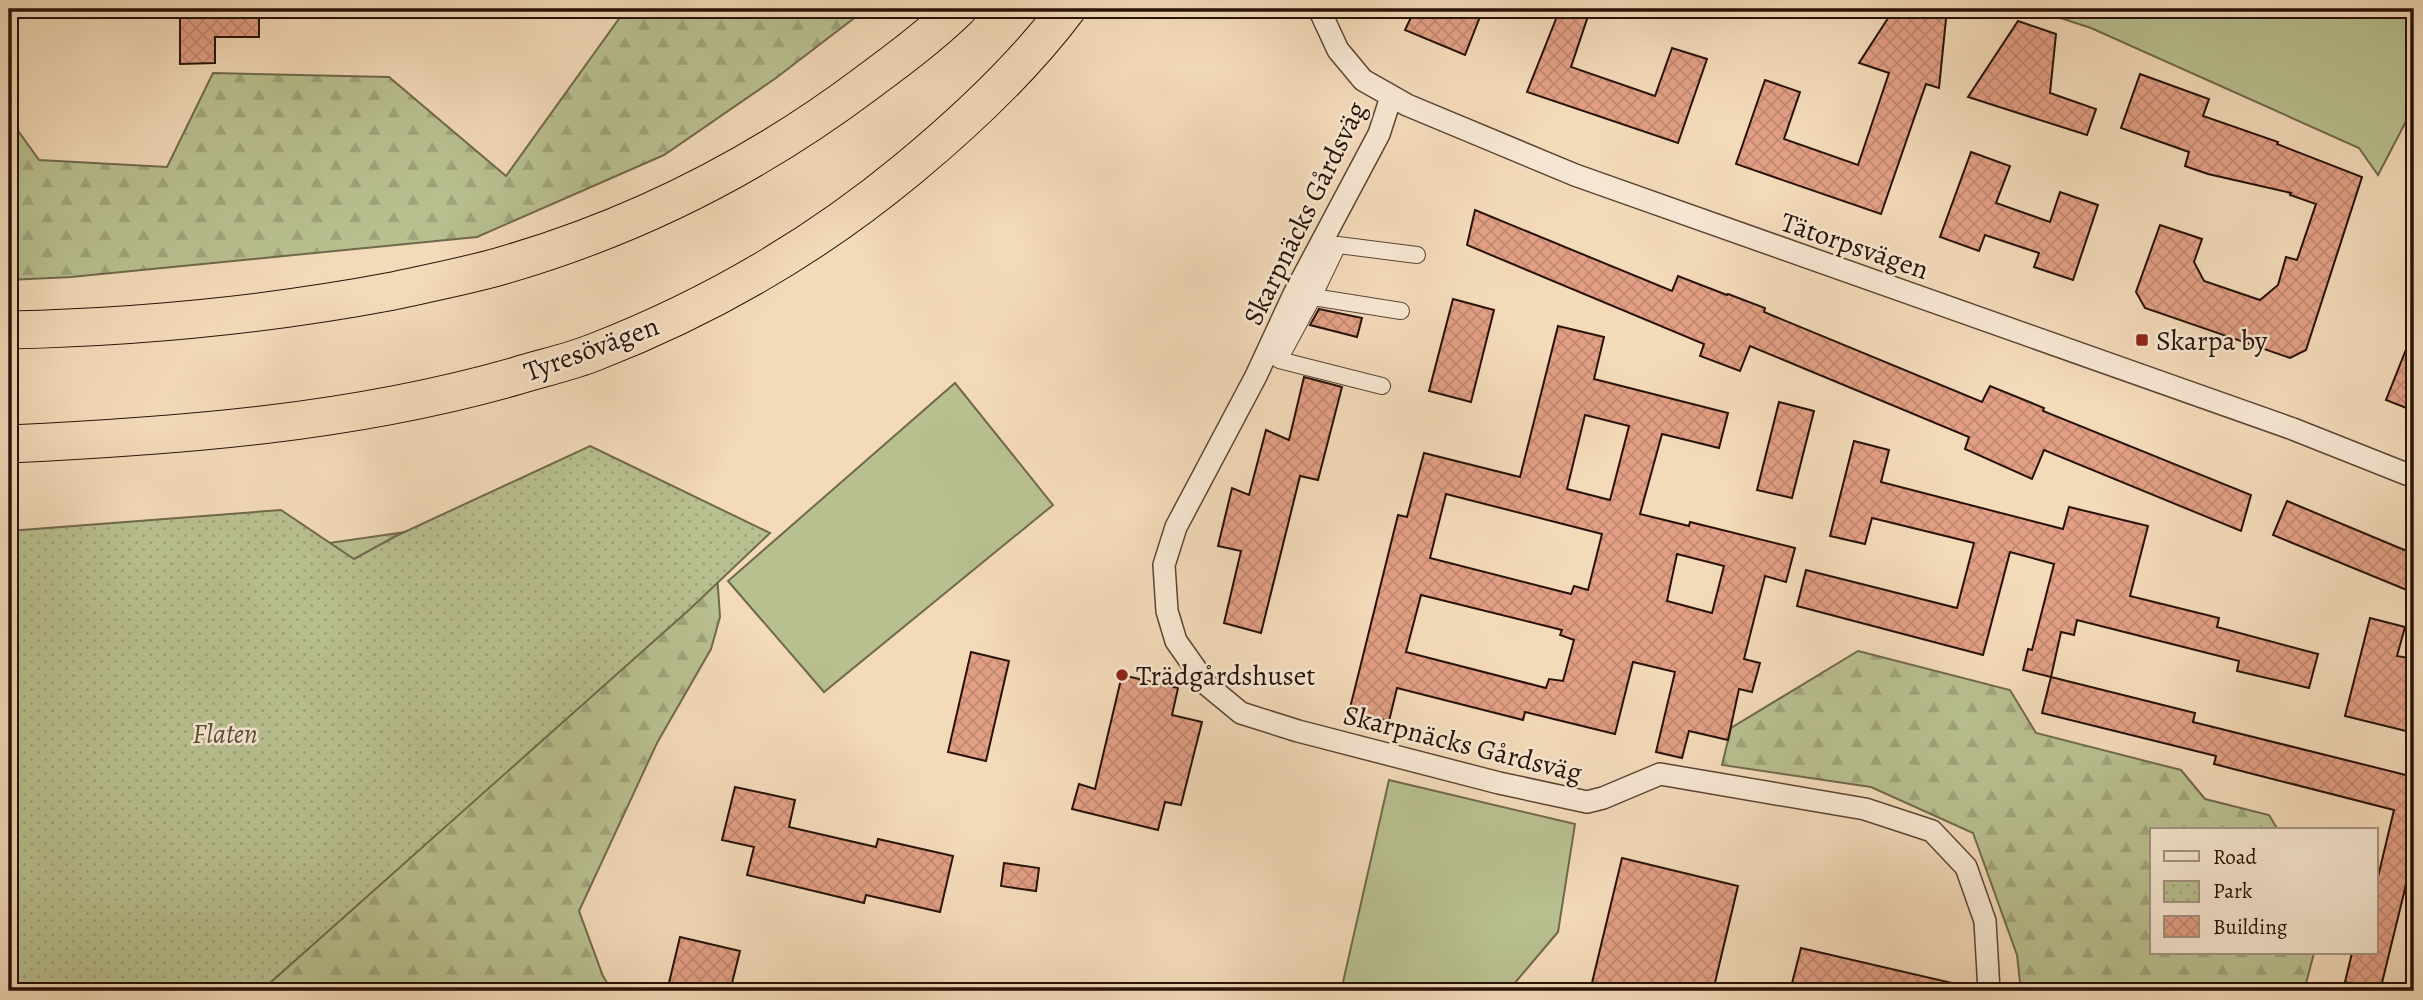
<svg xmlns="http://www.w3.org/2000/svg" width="2423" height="1000" viewBox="0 0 2423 1000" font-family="Alegreya,serif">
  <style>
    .grass { fill: #b9c090; stroke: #70694c; stroke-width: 2 }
    .forest { fill: url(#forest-firs); stroke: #70694c; stroke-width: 2 }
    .park { fill: url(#park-dots); stroke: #70694c; stroke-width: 2 }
    .building { fill: url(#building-cross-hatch); stroke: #281208; stroke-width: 2; fill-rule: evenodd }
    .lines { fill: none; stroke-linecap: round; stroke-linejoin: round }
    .pedestrian-casing { stroke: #5b4434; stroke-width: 18 }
    .minor-casing { stroke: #5b4434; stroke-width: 24 }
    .motorway-casing { stroke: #281208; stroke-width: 39 }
    .pedestrian { stroke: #f7e7d2; stroke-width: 16 }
    .minor { stroke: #f7e7d2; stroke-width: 21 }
    .motorway { stroke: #f3dab9; stroke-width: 37 }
    .poi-dot { fill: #8f2418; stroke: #f7e7d2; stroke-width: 2.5 }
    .labels { text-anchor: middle; stroke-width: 5; stroke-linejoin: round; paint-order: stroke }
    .street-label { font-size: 28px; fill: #281208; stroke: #f7e7d2 }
    .poi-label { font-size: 28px; fill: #281208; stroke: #f7e7d2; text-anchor: start }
    .park-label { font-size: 28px; font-style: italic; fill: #5b4f38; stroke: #f7e7d2 }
  </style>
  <defs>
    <pattern id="forest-firs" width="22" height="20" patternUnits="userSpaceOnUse" patternTransform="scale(1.75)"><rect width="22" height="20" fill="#b9c090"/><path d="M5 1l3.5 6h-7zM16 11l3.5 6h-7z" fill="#9fa47b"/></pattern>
    <pattern id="park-dots" width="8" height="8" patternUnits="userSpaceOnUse" patternTransform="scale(1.75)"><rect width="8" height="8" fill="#b9c090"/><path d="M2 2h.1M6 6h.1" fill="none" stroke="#9fa47b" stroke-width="1.8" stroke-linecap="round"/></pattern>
    <pattern id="building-cross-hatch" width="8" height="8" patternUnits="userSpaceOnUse" patternTransform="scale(1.75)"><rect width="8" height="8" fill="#e29f85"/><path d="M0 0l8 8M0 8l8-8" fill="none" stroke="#c28871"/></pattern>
  </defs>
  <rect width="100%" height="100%" fill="#f3dab9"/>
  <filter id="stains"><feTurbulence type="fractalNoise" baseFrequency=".00286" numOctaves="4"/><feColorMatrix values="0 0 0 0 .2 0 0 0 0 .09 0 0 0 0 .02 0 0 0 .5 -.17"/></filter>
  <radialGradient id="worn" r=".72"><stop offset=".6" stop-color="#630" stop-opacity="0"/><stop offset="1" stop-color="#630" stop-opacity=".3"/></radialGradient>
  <g class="grass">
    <polygon points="2033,9 2414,9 2414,106 2378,175 2359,148 2091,28"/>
    <polygon points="955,383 1053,505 824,692 728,581"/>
    <polygon points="1389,780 1575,824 1558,932 1508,991 1341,991"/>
  </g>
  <g class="forest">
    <polygon points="626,9 866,9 776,78 664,155 477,237 71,277 9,280 9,118 39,160 167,167 213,73 389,77 506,176"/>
    <polygon points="536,513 717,573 720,617 711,649 657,743 579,911 603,976 612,991 9,991 9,568 165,567"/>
    <polygon points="1858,651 2010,690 2036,733 2181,770 2205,799 2269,815 2278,830 2152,830 2152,953 2314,953 2304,991 2021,991 2017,955 1973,833 1871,787 1722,765 1731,728"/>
  </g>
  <polygon class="park" points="590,446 770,533 690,609 261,991 9,991 9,531 281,510 354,559 396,536"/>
  <g class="building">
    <polygon points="180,9 259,9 259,37 215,37 215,63 180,64"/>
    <polygon points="1415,9 1483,9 1465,55 1405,30"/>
    <polygon points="1560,9 1568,9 1588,16 1571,67 1655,96 1672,48 1707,59 1678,143 1527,92"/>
    <polygon points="1894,9 1947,9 1939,88 1926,84 1881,214 1736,164 1765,80 1800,92 1784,139 1858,165 1889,73 1859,63"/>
    <polygon points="2018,21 2056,34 2050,93 2096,109 2087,135 1968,97"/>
    <polygon points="2140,74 2209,99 2203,116 2278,142 2277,144 2362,177 2306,350 2290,358 2145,308 2136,292 2160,225 2202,239 2194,262 2204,281 2260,300 2278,285 2286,257 2297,260 2316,204 2290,195 2291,193 2208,174 2185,166 2189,152 2121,128"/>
    <polygon points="1971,152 2010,166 1996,203 2050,222 2060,192 2098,205 2073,280 2034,267 2039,253 1985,235 1979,251 1940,237"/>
    <polygon points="1475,210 1672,291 1678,276 1727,295 1728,294 1765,308 1764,312 1982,402 1990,386 2044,408 2043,411 2251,495 2241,531 2044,450 2032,479 1965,449 1969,437 1750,346 1740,371 1700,356 1704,344 1467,245"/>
    <polygon points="1453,299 1494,310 1471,402 1429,391"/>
    <polygon points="1319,309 1362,318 1357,337 1310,325"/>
    <path d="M 1558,326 L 1604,337 L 1594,379 L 1728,413 L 1719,448 L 1662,434 L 1640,514 L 1689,526 L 1690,522 L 1795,548 L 1786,582 L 1765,576 L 1744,659 L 1760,663 L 1752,692 L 1739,689 L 1728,740 L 1689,731 L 1682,758 L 1656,752 L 1675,672 L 1633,662 L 1615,734 L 1525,712 L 1523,720 L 1397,688 L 1389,721 L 1349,712 L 1398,515 L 1407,517 L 1424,453 L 1520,477 ZM 1585,415 L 1629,426 L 1610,500 L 1567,489 ZM 1446,494 L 1602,534 L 1588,590 L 1574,586 L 1571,594 L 1430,558 ZM 1677,554 L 1724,566 L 1712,613 L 1667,601 ZM 1421,595 L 1562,630 L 1560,635 L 1574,640 L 1563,681 L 1549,679 L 1546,688 L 1406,652 Z"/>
    <polygon points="2413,332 2414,332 2414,411 2386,400"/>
    <polygon points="1304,377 1342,387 1318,480 1300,476 1261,633 1224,623 1241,551 1218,546 1232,488 1249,495 1266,430 1289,440"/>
    <polygon points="1779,402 1814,411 1792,498 1757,490"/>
    <polygon points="1854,441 1889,450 1881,482 2063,529 2069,507 2148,526 2130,596 2219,618 2217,627 2318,654 2309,688 2237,671 2239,661 2077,620 2074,635 2061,632 2051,677 2023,670 2028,649 2032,650 2054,564 2010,552 1983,655 1797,606 1806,570 1957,608 1974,543 1872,518 1865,544 1830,536"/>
    <polygon points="2287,501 2414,554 2414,593 2273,535"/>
    <polygon points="2370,618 2405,627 2397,656 2414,659 2414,733 2345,716"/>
    <polygon points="971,652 1009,661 986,761 948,752"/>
    <polygon points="1122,675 1178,688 1172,715 1202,722 1181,805 1165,802 1158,830 1072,809 1079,784 1095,789"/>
    <polygon points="2051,677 2195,713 2193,722 2414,777 2414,852 2380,991 2345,982 2352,953 2376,953 2376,885 2394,810 2214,764 2216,756 2042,713"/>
    <polygon points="735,787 795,800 789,827 876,847 878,839 953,856 940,912 866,895 864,903 747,875 754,847 722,840"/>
    <polygon points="1622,858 1738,886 1713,991 1590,991"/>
    <polygon points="1004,863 1039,868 1036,891 1001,886"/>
    <polygon points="680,937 740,951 730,991 667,991"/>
    <polygon points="1801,948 1952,983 1951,991 1790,991"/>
  </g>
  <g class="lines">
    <defs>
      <g id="pedestrian">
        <polyline points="1313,297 1338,245 1417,255"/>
        <polyline points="1382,386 1279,360 1313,297 1401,311"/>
      </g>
      <g id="minor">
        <polyline points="1319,9 1338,50 1363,80 1407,105 1575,175 2293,429 2414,477"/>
        <polyline points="1391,97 1379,134 1294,294 1256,376 1176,527 1164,565 1167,611 1176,641 1207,685 1241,713 1298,731 1499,783 1587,802 1603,798 1660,774 1865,809 1932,831 1966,867 1985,921 1989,991"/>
      </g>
      <g id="motorway">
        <path d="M 9,330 C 137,327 266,315 393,291 C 429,283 466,276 501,266 C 633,228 758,165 868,82 C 899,59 930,36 958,9"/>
        <path d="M 9,444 C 179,436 352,423 516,376 C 542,368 570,362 595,352 C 708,308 815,246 908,169 C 966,121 1022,69 1067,9"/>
      </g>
    </defs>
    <use href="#pedestrian" class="pedestrian-casing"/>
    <use href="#minor" class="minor-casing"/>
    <use href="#motorway" class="motorway-casing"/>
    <use href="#pedestrian" class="pedestrian"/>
    <use href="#minor" class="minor"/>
    <use href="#motorway" class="motorway"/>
  </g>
  <g class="poi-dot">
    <rect x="2135" y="333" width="14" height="14" rx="3.5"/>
    <circle cx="1122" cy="675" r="7"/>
  </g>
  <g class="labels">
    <g class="street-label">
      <text transform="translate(1304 213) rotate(-64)" y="10">Skarpnäcks Gårdsväg</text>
      <text transform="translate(1855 245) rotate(19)" y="10">Tätorpsvägen</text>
      <text transform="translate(591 348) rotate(-20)" y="10">Tyresövägen</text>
      <text transform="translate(1463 743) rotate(14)" y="10">Skarpnäcks Gårdsväg</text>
    </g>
    <g class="poi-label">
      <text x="2156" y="350">Skarpa by</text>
      <text x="1136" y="685">Trädgårdshuset</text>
    </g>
    <g class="park-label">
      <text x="225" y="743">Flaten</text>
    </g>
  </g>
  <rect width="2423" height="1000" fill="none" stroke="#f3dab9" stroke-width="35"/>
  <rect x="10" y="10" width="2402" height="979" fill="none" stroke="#281208" stroke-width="3.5"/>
  <rect x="18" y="18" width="2388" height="965" fill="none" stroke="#281208" stroke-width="2"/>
  <rect x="2150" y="828" width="228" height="126" fill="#f7e7d2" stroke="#a49281" stroke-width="2"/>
  <rect x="2164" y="851" width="35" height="10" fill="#f7e7d2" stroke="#a49281" stroke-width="2"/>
  <text x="2213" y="864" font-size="21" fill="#281208">Road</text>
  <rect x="2164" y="881" width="35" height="21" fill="url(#park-dots)" stroke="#a49281" stroke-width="2"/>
  <text x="2213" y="898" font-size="21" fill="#281208">Park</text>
  <rect x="2164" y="916" width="35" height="21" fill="url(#building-cross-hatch)" stroke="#a49281" stroke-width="2"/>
  <text x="2213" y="934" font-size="21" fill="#281208">Building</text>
  <rect width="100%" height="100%" filter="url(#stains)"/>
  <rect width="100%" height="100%" fill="url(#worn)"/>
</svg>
